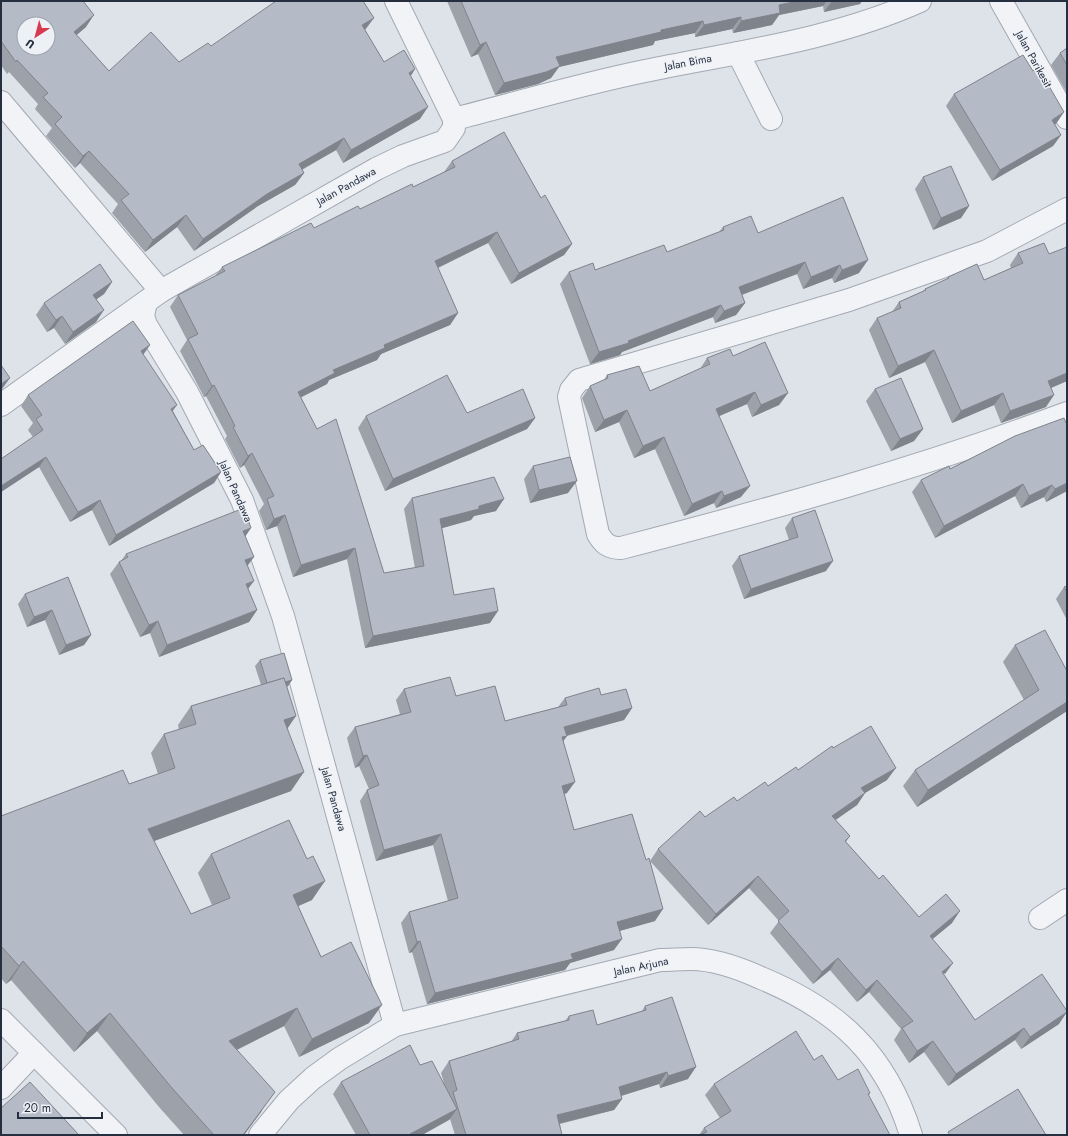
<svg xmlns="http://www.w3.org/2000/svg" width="1068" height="1136" viewBox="0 0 1068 1136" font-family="Jost,sans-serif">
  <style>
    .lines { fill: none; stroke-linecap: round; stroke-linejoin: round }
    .minor-casing { stroke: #a3a9b3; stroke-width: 24 }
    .minor { stroke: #f1f3f7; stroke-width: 22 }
    .wall { fill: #9ca1aa }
    .shaded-wall { fill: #7f838b }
    .building { fill: #b5bbc6; stroke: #7f838b; fill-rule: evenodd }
    .labels { text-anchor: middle; stroke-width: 3; stroke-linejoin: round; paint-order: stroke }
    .street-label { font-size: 11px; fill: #262f40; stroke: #edf1f6 }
  </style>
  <rect width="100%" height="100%" fill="#dee2e9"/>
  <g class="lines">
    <defs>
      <g id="minor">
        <polyline points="1001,1 1067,118"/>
        <polyline points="738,53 771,119"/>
        <polyline points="1,102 161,291"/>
        <path d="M 454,119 C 517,103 581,84 645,71 C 737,52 833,40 920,1"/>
        <path d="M 1067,209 L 987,251 L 849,300 L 579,380 L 571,390 L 569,397 L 598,534 C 604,544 609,548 621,548 C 771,509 921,468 1067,413"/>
        <polyline points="146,302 143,316 146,325 187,392 242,500 283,616 395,1025"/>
        <polyline points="1,405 161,291 376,169 403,156 445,141 454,128 454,119 396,1"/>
        <polyline points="1040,918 1067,900"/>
        <polyline points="1,1020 116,1135"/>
        <polyline points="1,1088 34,1053"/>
        <path d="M 260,1135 L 289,1100 L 313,1078 L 339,1059 L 395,1025 L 660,960 C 670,960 681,959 691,959 C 715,959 739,968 761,978 C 838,1010 886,1054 911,1135"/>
      </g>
    </defs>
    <use href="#minor" class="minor-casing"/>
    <use href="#minor" class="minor"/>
  </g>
  <g class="wall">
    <polygon points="1,1 86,27 76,35 109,71 179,62 211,46 365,30 384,62 415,69 410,76 420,119 343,163 336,150 302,170 304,173 295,185 258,206 194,251 177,227 145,252 112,213 118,204 80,163 75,168 46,136 52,128 35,109 38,104 9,72 7,74 1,65"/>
    <polygon points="447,1 862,1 860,4 824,12 823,6 779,15 772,25 733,33 732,29 695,37 695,33 655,41 653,45 559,67 551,78 538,84 495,95 478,54 471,57"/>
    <polygon points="1067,48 1067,93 1051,65 1060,53"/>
    <polygon points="954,94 1056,124 1054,124 1061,135 1053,146 992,181 946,106"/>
    <polygon points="452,161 541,198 572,244 564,255 511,284 488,243 438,268 458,313 450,325 381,354 377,360 329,380 327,384 301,397 384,573 415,568 404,509 412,498 496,511 474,516 471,520 442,528 454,595 490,623 365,648 347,559 293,577 277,526 266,530 259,511 264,504 244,465 240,468 225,439 227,436 206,396 204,397 180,351 187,340 170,307 178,295 215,276 222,267 413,187 444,172"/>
    <polygon points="923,177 969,206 961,218 933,230 915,189"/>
    <polygon points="723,227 758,233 859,273 834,283 832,278 803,289 797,274 742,295 745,303 736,315 715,323 713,317 622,352 620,355 590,364 560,284 569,272 595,270 667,252 719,232"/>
    <polygon points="1044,243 1067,381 1051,388 1046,407 1001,423 994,405 952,423 925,362 889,378 869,330 877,318 892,312 899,302 923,291 925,289 946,280 948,277 984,280 1011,268 1010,265 1018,253"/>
    <polygon points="112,282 104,294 97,299 96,322 65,344 54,328 47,332 36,315 44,303"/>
    <polygon points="150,345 143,355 173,411 194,450 221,472 214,483 109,546 92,510 70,522 39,467 1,492 1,459 33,437 28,430 33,423 21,406 28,395"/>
    <polygon points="733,356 788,393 779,405 752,417 747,404 719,416 741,497 716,508 714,503 684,516 655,449 634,458 619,422 595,432 582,398 590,386 604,380 607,375 650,391 700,369 707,358"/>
    <polygon points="875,389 923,429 914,441 891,451 866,401"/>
    <polygon points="467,413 535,418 527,429 385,491 358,428 366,416"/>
    <polygon points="1015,436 1067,491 1046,502 1044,497 1021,508 1015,496 935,538 912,492 921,480 950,469"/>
    <polygon points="533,466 568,493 530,503 524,479"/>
    <polygon points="792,518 826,571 744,599 732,566 739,556 789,540 785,528"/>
    <polygon points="245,536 248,566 248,589 257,610 249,622 159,657 150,633 140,637 110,574 119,562 121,561 126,554"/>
    <polygon points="68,577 91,635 84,645 59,655 45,620 27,627 18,604 25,594"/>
    <polygon points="1067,586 1067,620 1056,599 1064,587"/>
    <polygon points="1015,645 1067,671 1067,711 917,807 903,786 915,770 1024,700 1003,662"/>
    <polygon points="260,660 292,680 288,686 287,687 288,728 291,791 154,841 191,914 212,905 198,873 211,854 312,900 298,906 321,957 369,1023 299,1057 284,1026 237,1050 262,1111 244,1135 184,1135 159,1107 97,1031 74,1052 11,980 6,984 1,978 1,816 129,784 158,774 151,753 164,734 179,730 178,725 191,706 261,685 255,666"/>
    <polygon points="404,689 456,696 505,721 558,707 565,698 601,695 632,708 624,720 567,736 563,741 567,793 564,794 574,830 655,921 619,931 614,950 570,963 565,970 427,1004 412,952 409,953 401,923 409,912 448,901 433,845 376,861 360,801 367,790 369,789 359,766 355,768 347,738 355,727 400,714 396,700"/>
    <polygon points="833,748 887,780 865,793 857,805 835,820 850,836 846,842 879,879 919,917 952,923 932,939 944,975 975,1020 1059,1024 1021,1049 1015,1040 948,1086 924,1052 909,1063 894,1040 901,1029 869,992 857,1002 830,970 813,984 770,933 779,921 749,888 708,925 650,861 658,849 705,817 768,786 798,770"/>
    <polygon points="645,1006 688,1079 660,1088 659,1084 621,1096 622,1099 614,1110 560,1124 562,1135 455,1135 450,1119 422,1135 356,1135 333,1094 341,1082 420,1065 444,1083 441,1073 449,1061 511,1042 517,1033 565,1021 569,1016 597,1025 642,1011"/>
    <polygon points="814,1060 838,1080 870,1093 869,1095 699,1135 704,1128 720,1118 705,1095 714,1084"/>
  </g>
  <g class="shaded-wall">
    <polygon points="798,1 827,1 823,6 779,15 772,25 733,33 741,21 779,5"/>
    <polygon points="832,1 862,1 860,4 824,12"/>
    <polygon points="94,15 86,27 65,45 74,32"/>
    <polygon points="741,17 732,29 695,37 704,25"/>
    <polygon points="374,18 365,30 362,25"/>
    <polygon points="703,21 695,33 655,41 653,45 559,67 551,78 538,84 495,95 504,83 556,57 661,30"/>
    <polygon points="486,42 478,54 471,57 480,45"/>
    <polygon points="415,69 407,82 409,73"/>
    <polygon points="428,107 420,119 343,163 351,150"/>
    <polygon points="1064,112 1056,124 1044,131 1052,120"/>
    <polygon points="1061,135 1053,146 992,181 1000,170"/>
    <polygon points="344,138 336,150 290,176 299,164"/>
    <polygon points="89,151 80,163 75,168 83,156"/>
    <polygon points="304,173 295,185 258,206 194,251 203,239 267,194"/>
    <polygon points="969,206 961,218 933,230 941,218"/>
    <polygon points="186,215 177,227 145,252 153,240"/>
    <polygon points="497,232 488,243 427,273 435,261"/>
    <polygon points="572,244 564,255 511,284 519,273"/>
    <polygon points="868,260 859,273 834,283 842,270"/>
    <polygon points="805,262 797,274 730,299 739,287"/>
    <polygon points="840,265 832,278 803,289 811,277"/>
    <polygon points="112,282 104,294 85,307 93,295"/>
    <polygon points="745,303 736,315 715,323 724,311"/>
    <polygon points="721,305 713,317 622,352 620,355 590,364 599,352"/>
    <polygon points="104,310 96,322 65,344 73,332"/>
    <polygon points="458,313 450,325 381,354 377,360 329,380 327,384 290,403 298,392 333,370 384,345"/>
    <polygon points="62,316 54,328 47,332 56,320"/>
    <polygon points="150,345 142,356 141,351"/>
    <polygon points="934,350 925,362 889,378 898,366"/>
    <polygon points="1067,373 1067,381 1039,393 1048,381"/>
    <polygon points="10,378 2,389 1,390 1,384"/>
    <polygon points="214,385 206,396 204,397 212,386"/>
    <polygon points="755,392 747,404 708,421 716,409"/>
    <polygon points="788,393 779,405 752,417 761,405"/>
    <polygon points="1003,393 994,405 952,423 961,411"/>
    <polygon points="1054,395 1046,407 1001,423 1010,411"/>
    <polygon points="177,405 169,416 171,409"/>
    <polygon points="627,410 619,422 595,432 604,420"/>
    <polygon points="535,418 527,429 385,491 393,479"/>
    <polygon points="923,429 914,441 891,451 900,439"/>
    <polygon points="664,437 655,449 634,458 643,446"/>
    <polygon points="252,453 244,465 240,468 248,456"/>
    <polygon points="46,457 39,467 1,492 1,486"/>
    <polygon points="221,472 214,483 109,546 116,535"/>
    <polygon points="577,481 568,493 530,503 539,490"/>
    <polygon points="1067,483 1067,491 1046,502 1055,489"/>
    <polygon points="1023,484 1015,496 935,538 944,526"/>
    <polygon points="1052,485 1044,497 1021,508 1029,496"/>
    <polygon points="750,486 741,497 716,508 724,496"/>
    <polygon points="722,491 714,503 684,516 692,504"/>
    <polygon points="504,499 496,511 474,516 471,520 432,531 440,519 479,506"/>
    <polygon points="100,500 92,510 70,522 78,512"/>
    <polygon points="285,515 277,526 266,530 274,519"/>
    <polygon points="251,528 243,540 243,531"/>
    <polygon points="355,548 347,559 293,577 301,565"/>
    <polygon points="254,557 245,569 245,560"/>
    <polygon points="833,561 826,571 744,599 751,589"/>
    <polygon points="254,581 245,593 246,584"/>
    <polygon points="52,610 45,620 27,627 34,617"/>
    <polygon points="257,610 249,622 159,657 167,645"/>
    <polygon points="498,611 490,623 365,648 373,636"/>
    <polygon points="158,621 150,633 140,637 149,625"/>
    <polygon points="91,635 84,645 59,655 66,645"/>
    <polygon points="292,680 288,686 264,693 268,687"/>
    <polygon points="1067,702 1067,711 917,807 928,790"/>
    <polygon points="632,708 624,720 557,738 564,727"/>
    <polygon points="296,716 283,735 284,720"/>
    <polygon points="567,736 559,747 562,737"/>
    <polygon points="367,755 359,766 355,768 363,756"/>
    <polygon points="896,768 887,780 853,800 861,788"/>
    <polygon points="304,772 291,791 135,848 148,829"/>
    <polygon points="575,782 567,793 554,797 562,786"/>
    <polygon points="865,793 857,805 824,828 832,816"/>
    <polygon points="441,834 433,845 376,861 384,850"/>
    <polygon points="758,876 749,888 708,925 716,914"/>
    <polygon points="325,881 312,900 280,914 293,895"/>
    <polygon points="663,909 655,921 609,934 617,922"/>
    <polygon points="960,911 952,923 922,948 930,936"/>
    <polygon points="622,939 614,950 570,963 565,970 427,1004 435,993"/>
    <polygon points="420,941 412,952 409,953 417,942"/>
    <polygon points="838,958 830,970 813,984 822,972"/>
    <polygon points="23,961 11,980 6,984 19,966"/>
    <polygon points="953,963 945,974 942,972"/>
    <polygon points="877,980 869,992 857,1002 866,990"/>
    <polygon points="382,1005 369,1023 299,1057 312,1039"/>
    <polygon points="297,1008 284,1026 216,1060 229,1041"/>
    <polygon points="1067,1012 1059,1024 1021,1049 1030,1037"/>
    <polygon points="110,1013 97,1031 74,1052 87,1033"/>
    <polygon points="1024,1028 1015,1040 948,1086 956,1074"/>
    <polygon points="933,1041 924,1052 909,1063 917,1051"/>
    <polygon points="696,1067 688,1079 660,1088 668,1076"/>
    <polygon points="667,1072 659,1084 611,1099 619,1087"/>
    <polygon points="275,1092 244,1135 243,1135"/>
    <polygon points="622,1099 614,1110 549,1126 557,1115"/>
    <polygon points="457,1109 449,1120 422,1135 410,1135 410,1134"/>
  </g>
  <g class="building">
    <path d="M 1,1 L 83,1 L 94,15 L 74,32 L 109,71 L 151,32 L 179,62 L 208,43 L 211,46 L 276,1 L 363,1 L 374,18 L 362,25 L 384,62 L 404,50 L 415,69 L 409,73 L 428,107 L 351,150 L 344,138 L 299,164 L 304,173 L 267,194 L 203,239 L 186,215 L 153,240 L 121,200 L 129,194 L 89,151 L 83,156 L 55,124 L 62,117 L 43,97 L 48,93 L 17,60 L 16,62 L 1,41 ZM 24,24 L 48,24 L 48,48 L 24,48 Z"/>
    <polygon points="461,1 798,1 779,5 780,13 741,21 741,17 704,25 703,21 661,30 661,32 556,57 560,66 546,72 504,83 486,42 480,45"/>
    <polygon points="1067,48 1067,65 1060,53"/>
    <polygon points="1023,55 1033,71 1038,67 1064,112 1052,120 1061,135 1000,170 954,94"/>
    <polygon points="504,132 541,198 545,195 572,244 519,273 497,232 435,261 458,313 384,345 385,348 333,370 335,373 298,392 317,429 336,419 384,573 424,566 412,498 494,477 504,499 479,506 479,509 440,519 454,595 494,588 498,611 373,636 355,548 301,565 285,515 274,519 267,499 274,496 252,453 248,456 233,427 235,426 214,385 212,386 188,339 198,334 178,295 225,271 222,267 311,223 314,228 358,206 360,209 412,184 413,187 455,167 452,161"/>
    <polygon points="951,166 969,206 941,218 923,177"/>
    <polygon points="843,197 868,260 842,270 840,265 811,277 805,262 739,287 745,303 724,311 721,305 628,341 629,343 599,352 569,272 593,263 595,270 664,245 667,252 724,230 723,227 751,216 758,233"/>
    <polygon points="1044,243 1049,254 1067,247 1067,373 1048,381 1054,395 1010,411 1003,393 961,411 934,350 898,366 877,318 901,308 899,302 926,290 925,289 949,278 948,277 977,264 984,280 1023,263 1018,253"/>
    <polygon points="100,264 112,282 93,295 104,310 73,332 62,316 56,320 44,303"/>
    <polygon points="133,321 150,345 141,351 177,405 171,409 194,450 203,445 221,472 116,535 100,500 78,512 46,457 1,486 1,459 43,430 36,419 42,415 28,395"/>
    <polygon points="765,342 788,393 761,405 755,392 716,409 750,486 724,496 722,491 692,504 664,437 643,446 627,410 604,420 590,386 608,378 607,375 639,366 650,391 710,364 707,358 730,349 733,356"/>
    <polygon points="1,365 10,378 1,384"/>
    <polygon points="447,375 467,413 523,389 535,418 393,479 366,416"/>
    <polygon points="901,378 923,429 900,439 875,389"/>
    <polygon points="1064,418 1066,423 1067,422 1067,483 1055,489 1052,485 1029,496 1023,484 944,526 921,480 949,466 950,469 1015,436"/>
    <polygon points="570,457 577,481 539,490 533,466"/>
    <polygon points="244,508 251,528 243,531 254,557 245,560 254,581 246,584 257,610 167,645 158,621 149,625 119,562 128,557 126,554"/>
    <polygon points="815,510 833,561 751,589 739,556 798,537 792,518"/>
    <polygon points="68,577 91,635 66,645 52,610 34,617 25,594"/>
    <polygon points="1067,586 1067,592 1064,587"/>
    <polygon points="1045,630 1067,671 1067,702 928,790 915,770 1039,690 1015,645"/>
    <polygon points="284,653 292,680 285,682 284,678 267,683 260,660"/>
    <polygon points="450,677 456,696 495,686 505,721 567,705 565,698 599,688 601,695 626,689 632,708 564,727 567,736 562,737 575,782 562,786 574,830 632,814 646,860 649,858 663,909 617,922 622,939 571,954 573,959 435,993 420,941 417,942 409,912 458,898 441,834 384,850 367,790 379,785 367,755 363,756 355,727 411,712 404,689"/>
    <polygon points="284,678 296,716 284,720 304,772 148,829 191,914 230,898 211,854 289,820 307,859 313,856 325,881 293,895 321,957 351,942 382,1005 312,1039 297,1008 229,1041 275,1092 243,1135 214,1135 172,1088 110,1013 87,1033 23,961 19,966 1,946 1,816 123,770 129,784 175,768 164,734 196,724 191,706"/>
    <polygon points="871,726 896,768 861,788 865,793 832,816 850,836 845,841 879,879 883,875 919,917 946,894 960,911 930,936 953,963 942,972 975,1020 1042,974 1067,1011 1067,1012 1030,1037 1024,1028 956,1074 933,1041 917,1051 902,1028 913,1021 877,980 866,990 838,958 822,972 778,921 789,911 758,876 716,914 658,849 700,811 705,817 734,797 737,801 765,782 768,786 796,767 798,770 832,746 833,748"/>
    <polygon points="672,997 696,1067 668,1076 667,1072 619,1087 622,1099 557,1115 562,1135 466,1135 453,1092 457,1090 449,1061 519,1039 517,1033 569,1020 569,1016 593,1010 597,1025 646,1010 645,1006"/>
    <polygon points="796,1031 814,1060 822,1055 838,1080 858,1069 870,1093 868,1094 890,1135 700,1135 707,1132 704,1128 731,1111 714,1084"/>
    <polygon points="410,1045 420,1065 432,1061 457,1109 410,1134 411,1135 370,1135 341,1082"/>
    <polygon points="30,1082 79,1135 1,1135 1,1108"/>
    <polygon points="1018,1089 1046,1135 950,1135 948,1132"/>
  </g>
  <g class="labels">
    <g class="street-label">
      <text transform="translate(1034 59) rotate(61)" y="4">Jalan Parikesit</text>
      <text transform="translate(688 62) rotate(-11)" y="4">Jalan Bima</text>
      <text transform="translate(346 186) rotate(-29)" y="4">Jalan Pandawa</text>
      <text transform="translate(236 491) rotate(66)" y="4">Jalan Pandawa</text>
      <text transform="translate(334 799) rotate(74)" y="4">Jalan Pandawa</text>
      <text transform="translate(641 966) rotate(-12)" y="4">Jalan Arjuna</text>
    </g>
  </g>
  <rect width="1068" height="1136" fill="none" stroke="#262f40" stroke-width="4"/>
  <g transform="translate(36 36) rotate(216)"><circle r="19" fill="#edf1f6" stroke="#9da3ad"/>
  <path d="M0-3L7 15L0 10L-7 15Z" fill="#d73a4e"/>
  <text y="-6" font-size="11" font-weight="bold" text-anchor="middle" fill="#262f40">U</text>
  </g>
  <path d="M18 1112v6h84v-6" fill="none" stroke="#262f40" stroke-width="2"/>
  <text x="24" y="1112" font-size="12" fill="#262f40" stroke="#edf1f6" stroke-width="3" paint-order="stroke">20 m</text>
</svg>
